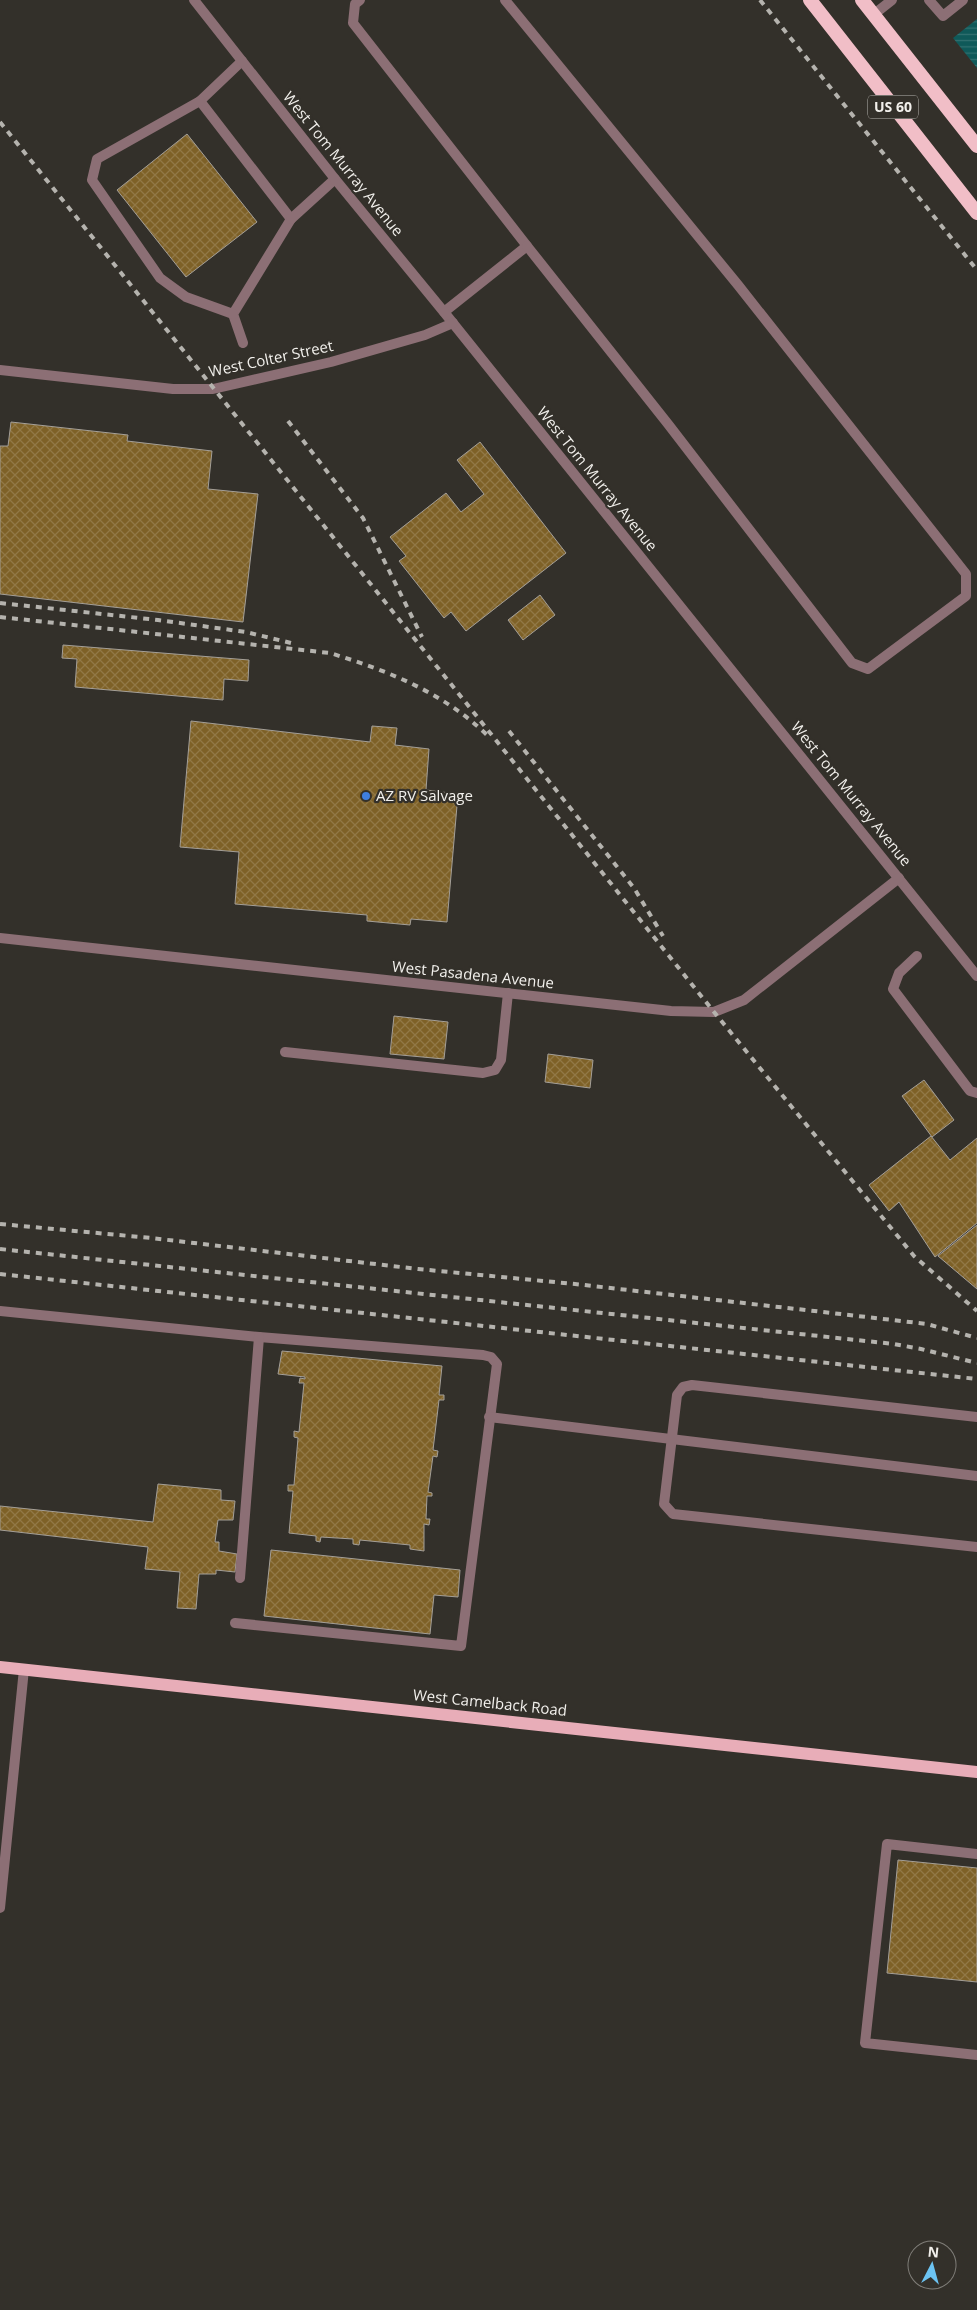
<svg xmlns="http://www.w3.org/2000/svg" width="977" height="2310" viewBox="0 0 977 2310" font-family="'Open Sans',sans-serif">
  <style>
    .water { fill: url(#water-rules) }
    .building { fill: url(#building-cross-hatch); stroke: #a49f98 }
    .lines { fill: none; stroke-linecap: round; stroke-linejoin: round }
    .service { stroke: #8c6f75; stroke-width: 10 }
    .minor { stroke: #8c6f75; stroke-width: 10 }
    .tertiary { stroke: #8c6f75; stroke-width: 10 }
    .primary { stroke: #e8adb8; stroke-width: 12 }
    .trunk { stroke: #f1bec7; stroke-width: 14 }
    .rail { stroke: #b5b3ae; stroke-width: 4; stroke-dasharray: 6 6; stroke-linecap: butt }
    .shop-dot { fill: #3f7fe0; stroke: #33302a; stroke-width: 2 }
    .labels { text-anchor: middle; stroke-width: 4.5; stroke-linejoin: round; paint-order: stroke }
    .shield { fill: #33302a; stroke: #b9b6b2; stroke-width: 1 }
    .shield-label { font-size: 14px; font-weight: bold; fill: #f2f0ec }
    .street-label { font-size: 15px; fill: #f2f0ec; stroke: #33302a }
    .poi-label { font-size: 15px; fill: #f2f0ec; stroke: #33302a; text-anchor: start }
  </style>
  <defs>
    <pattern id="water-rules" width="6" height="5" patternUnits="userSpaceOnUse" patternTransform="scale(1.25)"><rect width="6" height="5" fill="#0f5959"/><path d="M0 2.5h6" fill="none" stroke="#327171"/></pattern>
    <pattern id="building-cross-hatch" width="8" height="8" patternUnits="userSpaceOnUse" patternTransform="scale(1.25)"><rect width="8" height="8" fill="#7e6127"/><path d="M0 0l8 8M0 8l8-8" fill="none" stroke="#917846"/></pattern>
  </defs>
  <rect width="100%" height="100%" fill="#33302a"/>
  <polygon class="water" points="977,19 977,68 953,38"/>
  <g class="building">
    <polygon points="187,134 257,222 186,277 117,190"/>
    <polygon points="11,422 128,435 127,441 212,451 208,489 258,494 243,622 0,594 0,446 8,446"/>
    <polygon points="480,442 566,553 466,631 451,612 444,618 399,561 406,556 390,537 446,493 461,512 484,494 457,460"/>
    <polygon points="540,595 555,615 523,640 508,620"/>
    <polygon points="63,645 249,660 248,681 224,679 223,700 75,687 77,659 62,658"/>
    <polygon points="191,721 370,742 372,726 397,728 395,745 429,749 426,790 458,794 447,922 411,919 410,925 367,921 367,915 235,904 239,852 180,847"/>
    <polygon points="394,1016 448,1022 444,1059 390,1054"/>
    <polygon points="548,1054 593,1060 590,1088 545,1082"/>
    <polygon points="924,1080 954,1120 932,1137 902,1096"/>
    <polygon points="931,1136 950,1160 977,1138 977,1223 935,1257 899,1202 889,1211 869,1185"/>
    <polygon points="977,1225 977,1289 938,1256"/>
    <polygon points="282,1351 442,1366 439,1395 444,1395 444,1400 439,1400 433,1450 438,1451 437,1457 433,1456 428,1492 432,1493 432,1496 427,1496 426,1519 430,1519 429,1525 424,1524 424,1551 410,1549 410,1545 360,1540 359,1545 353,1544 353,1539 321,1537 320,1542 316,1541 316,1536 289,1533 293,1491 288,1491 288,1485 294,1485 298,1438 294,1437 294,1431 299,1432 304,1383 299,1383 300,1378 305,1379 305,1377 278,1374"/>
    <polygon points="158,1484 221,1490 221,1500 235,1501 233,1520 218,1520 215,1542 219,1542 219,1551 237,1554 235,1572 216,1570 216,1574 199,1574 196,1609 177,1608 180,1572 145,1569 148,1547 0,1530 0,1506 153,1522"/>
    <polygon points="271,1550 460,1570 458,1597 434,1595 430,1634 264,1616"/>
    <polygon points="898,1860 977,1868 977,1982 887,1973"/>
  </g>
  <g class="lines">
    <g class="service">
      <polyline points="360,0 355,4 353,23 527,246 444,312"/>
      <polyline points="505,0 738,285 966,574 966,596 868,669 852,663 668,424 527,246"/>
      <polyline points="929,0 943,16 963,0"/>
      <polyline points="873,15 892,0"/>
      <polyline points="242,61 200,101 291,219 233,314 243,343"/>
      <polyline points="200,101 97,159 92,180 160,278 186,297 233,314"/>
      <polyline points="291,219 335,179"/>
      <polyline points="917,956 899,973 893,989 970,1091 977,1093"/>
      <polyline points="285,1052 483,1073 495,1070 501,1060 508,993"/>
      <polyline points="0,1311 259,1337 483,1355 491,1357 497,1364 461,1646 235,1623"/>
      <polyline points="489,1417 977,1476"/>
      <polyline points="977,1417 692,1385 683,1387 677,1395 664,1504 673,1514 977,1547"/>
      <polyline points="240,1578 259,1337"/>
      <polyline points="977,1854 887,1844 865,2043 977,2055"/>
    </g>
    <g class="minor">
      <polyline points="194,0 335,179 444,312 977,976"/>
      <polyline points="0,370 173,389 213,389 331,362 425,335 453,323"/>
      <polyline points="0,938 671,1011 714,1012 744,1000 899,878"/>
    </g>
    <polyline class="tertiary" points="0,1908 24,1669"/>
    <polyline class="primary" points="0,1667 977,1772"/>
    <g class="trunk">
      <polyline points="810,0 977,213"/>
      <polyline points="862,0 977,146"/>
    </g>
    <g class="rail">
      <polyline points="760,0 977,270"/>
      <polyline points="0,122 714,1012 914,1256 977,1311"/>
      <polyline points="288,421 363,518 422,637"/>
      <polyline points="0,603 158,620 246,632 291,643"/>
      <path d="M 0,617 L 330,653 C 388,671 443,692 488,736"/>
      <polyline points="509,731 634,888 663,936"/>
      <polyline points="0,1224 151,1238 418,1269 575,1284 823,1312 927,1324 977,1338"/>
      <polyline points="0,1249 894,1344 921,1349 977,1363"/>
      <polyline points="0,1274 977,1379"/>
    </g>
  </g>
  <circle class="shop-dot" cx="366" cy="796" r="5"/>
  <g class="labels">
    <rect class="shield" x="868" y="95.5" width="50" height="23" rx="4"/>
    <g class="shield-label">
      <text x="893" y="112">US 60</text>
    </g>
    <g class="street-label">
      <text transform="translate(343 164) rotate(51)" y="5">West Tom Murray Avenue</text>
      <text transform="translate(271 359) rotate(-12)" y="5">West Colter Street</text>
      <text transform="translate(597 479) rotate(51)" y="5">West Tom Murray Avenue</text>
      <text transform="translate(851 794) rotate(51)" y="5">West Tom Murray Avenue</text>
      <text transform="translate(473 975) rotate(6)" y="5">West Pasadena Avenue</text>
      <text transform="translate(490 1703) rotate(6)" y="5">West Camelback Road</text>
    </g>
    <g class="poi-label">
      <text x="376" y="801">AZ RV Salvage</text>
    </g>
  </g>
  <g transform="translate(932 2265) rotate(6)"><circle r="24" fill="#33302a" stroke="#7f7d78"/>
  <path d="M0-4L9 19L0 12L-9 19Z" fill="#6cc3f2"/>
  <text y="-8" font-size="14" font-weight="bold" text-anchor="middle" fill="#f2f0ec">N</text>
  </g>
</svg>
